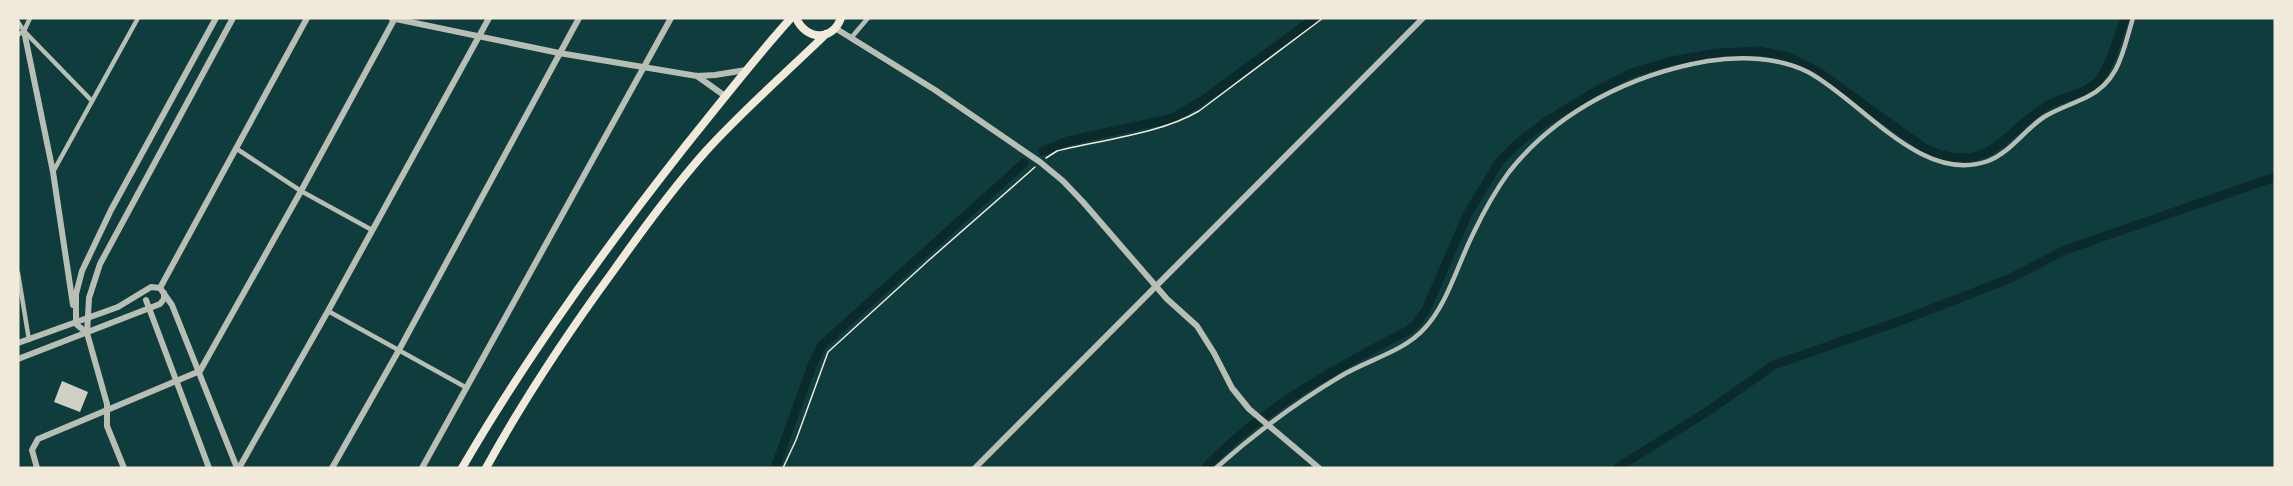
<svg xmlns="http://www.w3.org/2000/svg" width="2293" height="486" viewBox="0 0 2293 486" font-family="'IBM Plex Sans',sans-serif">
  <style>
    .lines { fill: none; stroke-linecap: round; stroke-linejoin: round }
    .canal { stroke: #0a2a2b; stroke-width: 9 }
    .building { fill: #cfcfc3 }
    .path { stroke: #f1e9da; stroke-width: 1.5 }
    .minor { stroke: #b8beb3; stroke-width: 4.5 }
    .tertiary { stroke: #b8beb3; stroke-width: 6 }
    .trunk { stroke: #f1e9da; stroke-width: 8 }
  </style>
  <rect width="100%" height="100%" fill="#0f3d3e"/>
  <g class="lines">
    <g class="canal">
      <polyline points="1043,151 1068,141 1173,118 1206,98 1315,18"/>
      <polyline points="775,468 813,363 822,345 1024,163"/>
      <path d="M 1205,468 C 1261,409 1334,369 1407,331 L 1416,324 L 1426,310 L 1467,215 L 1499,162 L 1519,142 L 1547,121 L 1596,91 L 1634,72 L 1672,61 L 1718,53 L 1760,51 L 1788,57 L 1817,71 L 1924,148 C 1989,178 2001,134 2048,105 C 2063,96 2085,95 2097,82 C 2110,68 2118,36 2125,18"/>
      <polyline points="1617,468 1705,413 1774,365 1903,320 2011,278 2065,250 2275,177"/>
    </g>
  </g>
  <polygon class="building" points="62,381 88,392 80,412 54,402"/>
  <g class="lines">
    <g class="path">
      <path d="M 1046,158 L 1057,151 C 1101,140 1160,134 1199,111 L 1323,18"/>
      <polyline points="783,468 796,440 828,352 929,260 1035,167"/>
    </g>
    <g class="minor">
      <polyline points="18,22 24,31 92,101"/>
      <polyline points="18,35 24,31 30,18"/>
      <polyline points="851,38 868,18"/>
      <polyline points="237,149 301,191 372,230"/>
      <polyline points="53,172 138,18"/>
      <polyline points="18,273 29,340"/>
      <polyline points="328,311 467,388"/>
      <path d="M 1216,468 C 1254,434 1297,402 1341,376 C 1367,360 1403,352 1424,329 C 1447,305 1458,264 1473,234 C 1483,213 1495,191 1509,172 C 1557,111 1632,74 1708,61 C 1740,56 1779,57 1808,72 C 1861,100 1921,185 1988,161 C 2011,152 2024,130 2044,117 C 2057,109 2073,104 2087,97 C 2120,81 2123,50 2133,18"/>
    </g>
    <g class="tertiary">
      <polyline points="391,18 559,53 697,76 715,75 746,70"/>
      <polyline points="835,28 935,90 1040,162 1063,181 1083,202 1167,299 1197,326 1214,353 1232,388 1249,409 1319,468"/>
      <polyline points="24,31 53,172 73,305"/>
      <polyline points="697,76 725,96"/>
      <polyline points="160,288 307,18"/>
      <polyline points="146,300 209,468"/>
      <polyline points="87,333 76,324 76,294 82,271 111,210 216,18"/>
      <polyline points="18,343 118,307 151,287 160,288 172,305 237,468"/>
      <polyline points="18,359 160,304 164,299 164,293"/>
      <polyline points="37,468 32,450 38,439 200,371 301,191 395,18"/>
      <polyline points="124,468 107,426 107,404 87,333 89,298 100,264 233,18"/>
      <polyline points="239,468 328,311 489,18"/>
      <polyline points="332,468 399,350 579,18"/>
      <polyline points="422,468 671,18"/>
      <polyline points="975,468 1423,18"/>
    </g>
    <g class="trunk">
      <path d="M 796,18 C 806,40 832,42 841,18"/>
      <path d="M 462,468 C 528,354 605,248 687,144 C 721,102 754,59 791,18"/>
      <path d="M 486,468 C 524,399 567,334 614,270 C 643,229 673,188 706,151 C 743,110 786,73 826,34"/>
    </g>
  </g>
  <rect width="2293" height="486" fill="none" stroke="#f1e9da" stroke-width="39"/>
</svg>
